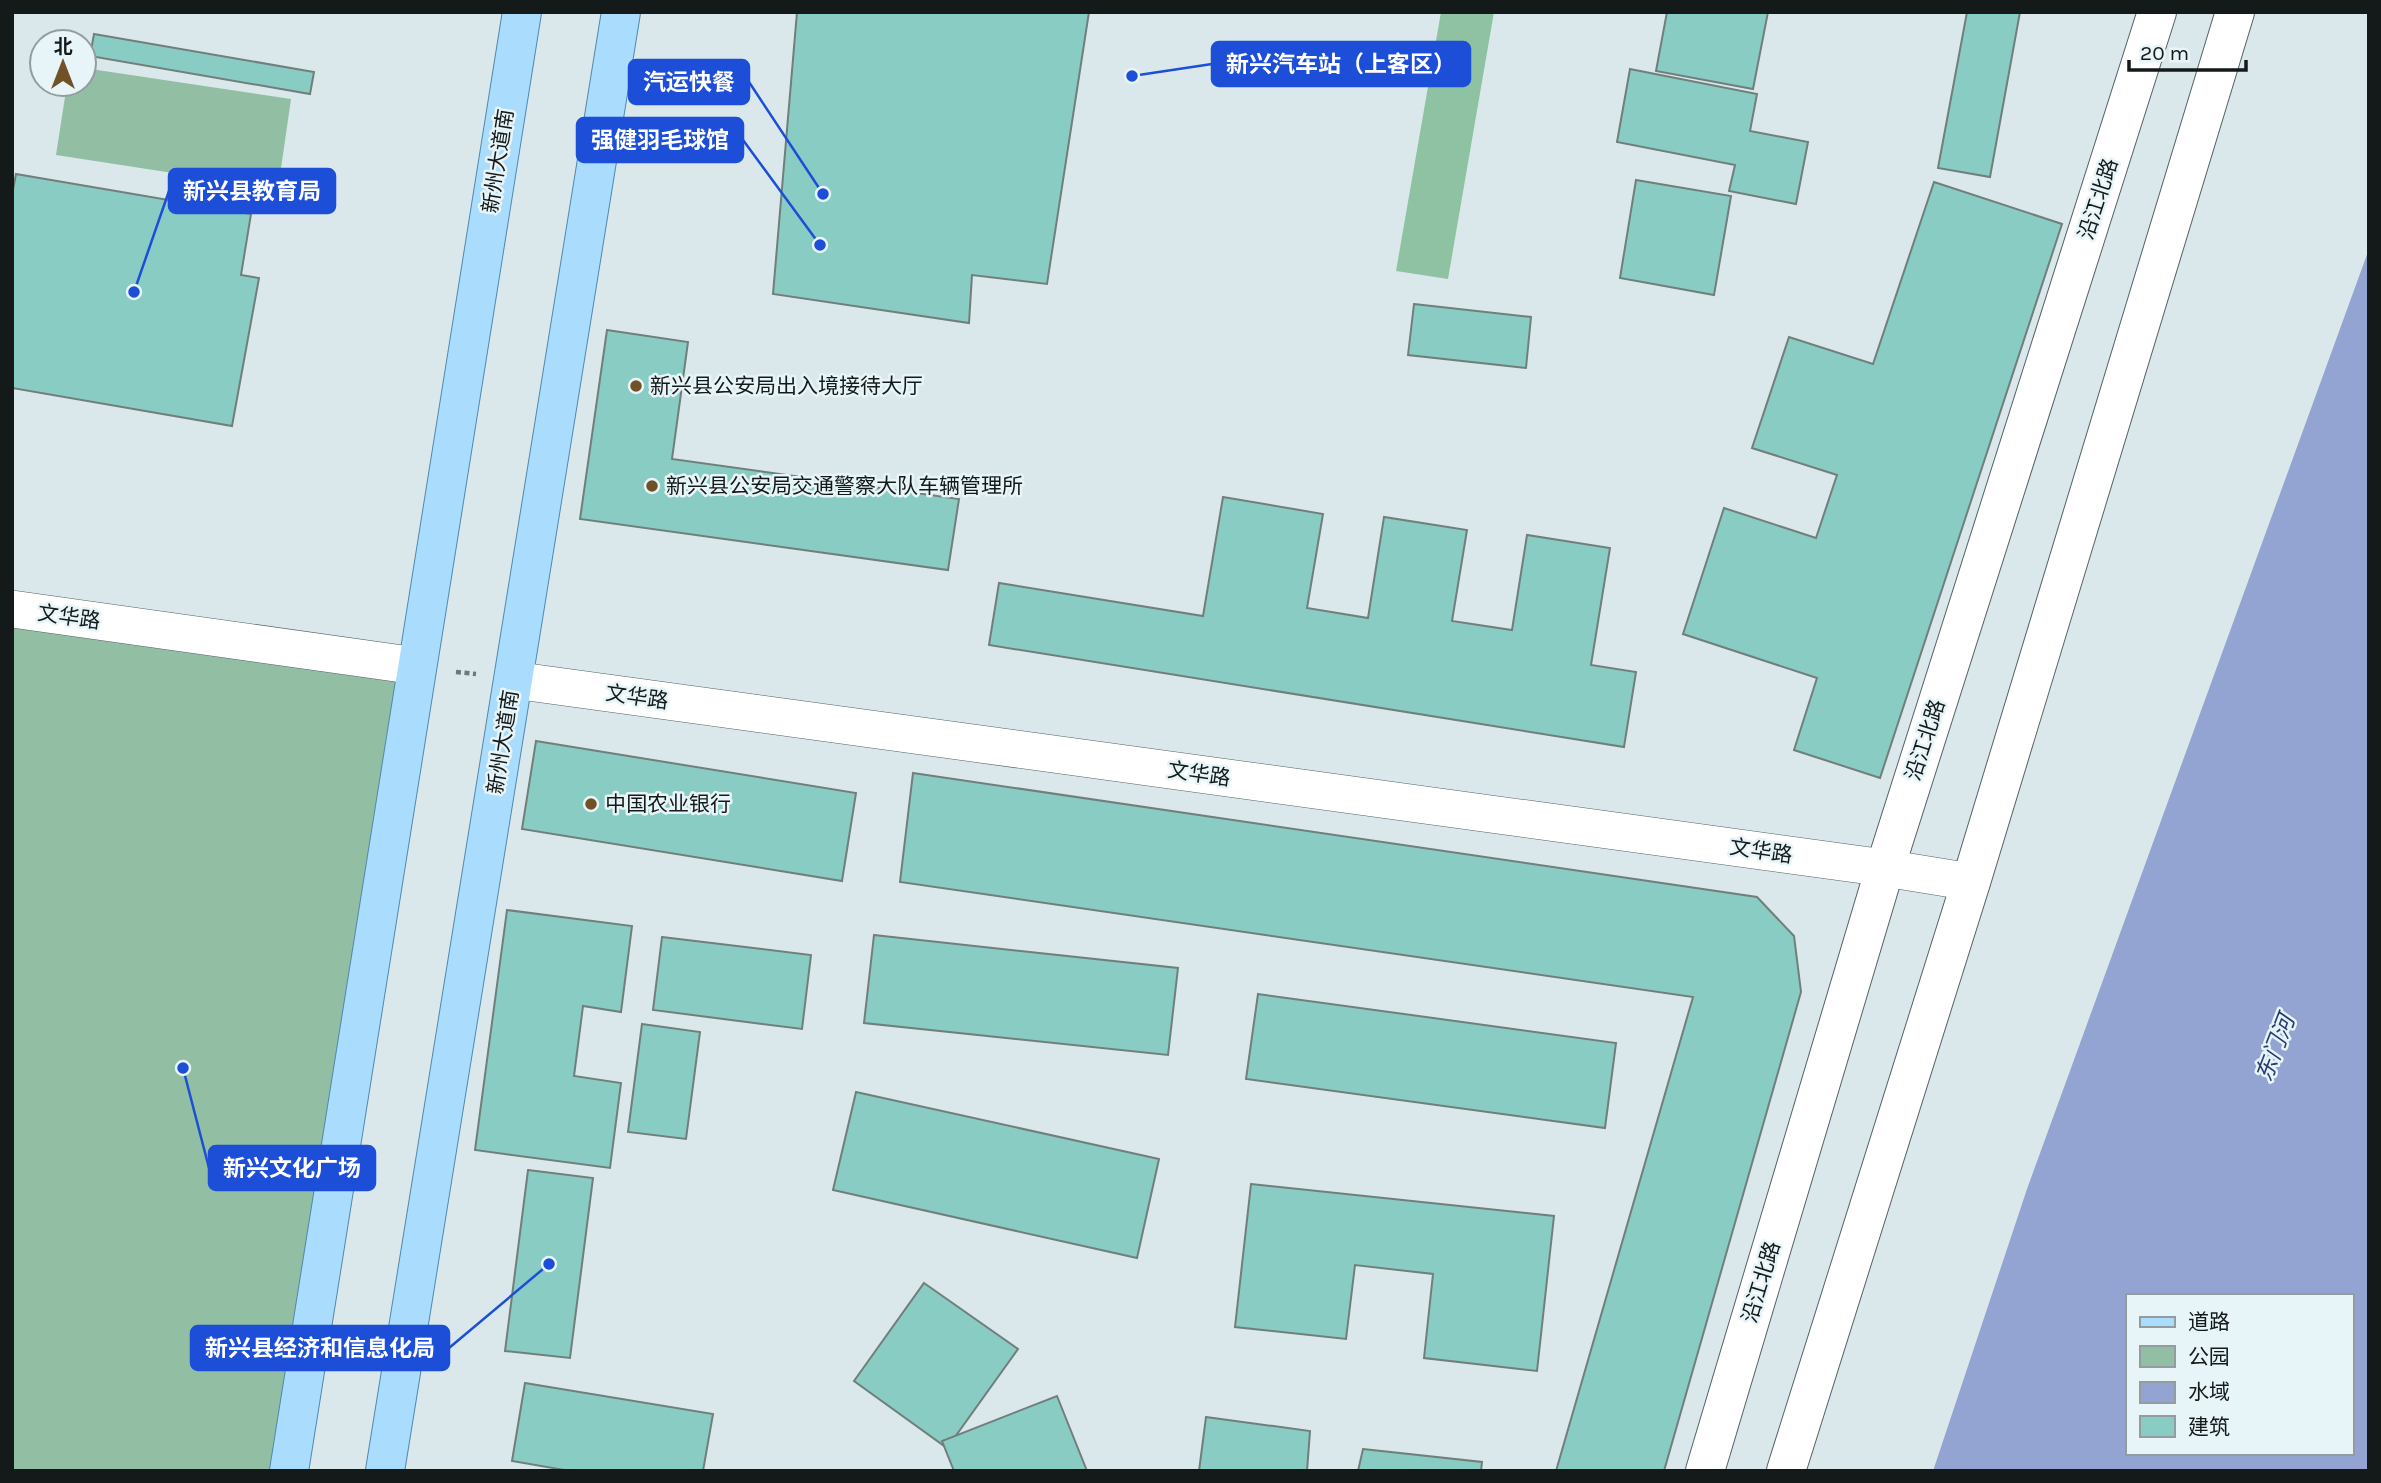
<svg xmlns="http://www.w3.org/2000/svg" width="2381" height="1483" viewBox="0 0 2381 1483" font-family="Karla,'Noto Sans SC',sans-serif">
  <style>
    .green { fill: #92bea3 }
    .forest { fill: #8ec2a2 }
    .water { fill: #93a4d3; fill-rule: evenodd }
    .building { fill: #88ccc3; stroke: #717f7c; stroke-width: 2 }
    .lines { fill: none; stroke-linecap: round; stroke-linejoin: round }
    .minor-casing { stroke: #556265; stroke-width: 38 }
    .secondary-casing { stroke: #556265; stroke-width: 40 }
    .primary-casing { stroke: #5088ae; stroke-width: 40 }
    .path { stroke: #6e7779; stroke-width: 4.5; stroke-dasharray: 5 3.5; stroke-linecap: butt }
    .minor { stroke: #fff; stroke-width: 37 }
    .secondary { stroke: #fff; stroke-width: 38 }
    .primary { stroke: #aadcfe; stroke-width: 38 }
    .poi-dot { fill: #715227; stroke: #e7f5f8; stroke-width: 2.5 }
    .labels { text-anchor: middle; stroke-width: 5; stroke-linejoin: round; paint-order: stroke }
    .street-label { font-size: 21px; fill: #14191a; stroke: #e7f5f8 }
    .poi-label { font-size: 21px; fill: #14191a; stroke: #e7f5f8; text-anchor: start }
    .water-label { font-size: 23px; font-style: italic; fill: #2b3b75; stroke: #e7f5f8 }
    .leader { fill: none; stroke: #1d4ed8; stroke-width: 2.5 }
    .callout-dot { fill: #1d4ed8; stroke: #e7f5f8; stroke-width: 2.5 }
    .callout { fill: #1d4ed8; stroke: #1d4ed8; stroke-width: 2.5 }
    .callout-label { font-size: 23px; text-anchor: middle; font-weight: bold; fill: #fff }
  </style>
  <rect width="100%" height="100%" fill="#dae8eb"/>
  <g class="green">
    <polygon points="84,68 291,99 278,189 56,155 67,84 84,84"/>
    <polygon points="12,609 417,666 289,1471 12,1471"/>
  </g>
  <polygon class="forest" points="1441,12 1494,12 1448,279 1396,271"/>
  <path class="water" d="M 2369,249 L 2369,1471 L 1933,1471 L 2027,1189 ZM 2127,1296 L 2351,1296 L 2351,1453 L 2127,1453 Z"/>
  <g class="building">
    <polygon points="797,12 1089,12 1047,284 972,275 969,323 773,294"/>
    <polygon points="1667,12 1768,12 1753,89 1656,71"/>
    <polygon points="1967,12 2020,12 1990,177 1938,168"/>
    <polygon points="94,34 314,72 310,94 90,56"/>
    <polygon points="1630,69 1757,94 1750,131 1808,142 1796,204 1729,191 1735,165 1617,142"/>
    <polygon points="16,174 251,214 241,275 259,278 232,426 12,388 12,195"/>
    <polygon points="1636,180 1731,196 1714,295 1620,278"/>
    <polygon points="1934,182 2062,224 1880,778 1794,750 1817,678 1683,634 1724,508 1816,538 1837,475 1752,448 1789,337 1873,364"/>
    <polygon points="1414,304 1531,317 1526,368 1408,355"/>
    <polygon points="607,330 688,342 672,459 959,499 948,570 580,519"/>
    <polygon points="1223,497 1323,514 1307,608 1368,618 1384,517 1467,530 1452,621 1512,630 1527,535 1610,548 1591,665 1636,672 1624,747 989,645 999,583 1203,616"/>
    <polygon points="536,741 856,793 842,881 522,829"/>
    <polygon points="913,773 1757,897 1794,936 1801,992 1664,1471 1556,1471 1693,997 900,882"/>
    <polygon points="507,910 632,926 621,1012 583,1006 574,1076 621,1083 610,1168 475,1150"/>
    <polygon points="874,935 1178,968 1168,1055 864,1023"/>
    <polygon points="662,937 811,955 802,1029 653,1010"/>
    <polygon points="1258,994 1616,1043 1605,1128 1246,1079"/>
    <polygon points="642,1024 700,1032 686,1139 628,1132"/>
    <polygon points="856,1092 1159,1159 1137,1258 833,1190"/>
    <polygon points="528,1170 593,1178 570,1358 505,1351"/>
    <polygon points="1251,1184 1554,1216 1537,1371 1424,1358 1433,1274 1355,1265 1346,1339 1235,1327"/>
    <polygon points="924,1283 1018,1349 947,1448 854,1381"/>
    <polygon points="525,1383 713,1414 703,1471 570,1471 512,1461"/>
    <polygon points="1057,1396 1087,1471 954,1471 942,1441"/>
    <polygon points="1206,1417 1310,1431 1307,1471 1199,1471"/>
    <polygon points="1363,1449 1482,1462 1481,1471 1358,1471"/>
  </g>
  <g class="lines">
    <defs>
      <g id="minor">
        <polyline points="12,609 417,666"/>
        <polyline points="513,680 1885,868 1971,882"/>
      </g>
      <g id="secondary">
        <polyline points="1705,1471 1885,868 2157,12"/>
        <polyline points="1786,1471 1971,882 2235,12"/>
      </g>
      <g id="primary">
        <polyline points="289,1471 522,12"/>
        <polyline points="385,1471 621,12"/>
      </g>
    </defs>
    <use href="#minor" class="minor-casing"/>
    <use href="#secondary" class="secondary-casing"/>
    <use href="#primary" class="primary-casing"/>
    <polyline class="path" points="456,672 476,674"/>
    <use href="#minor" class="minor"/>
    <use href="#secondary" class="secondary"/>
    <use href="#primary" class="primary"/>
  </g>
  <g class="poi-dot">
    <circle cx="636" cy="386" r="7"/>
    <circle cx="652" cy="486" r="7"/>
    <circle cx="591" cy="804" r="7"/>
  </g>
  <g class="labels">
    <g class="street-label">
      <text transform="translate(498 161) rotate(-81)" y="7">新州大道南</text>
      <text transform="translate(2098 199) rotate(-72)" y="7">沿江北路</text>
      <text transform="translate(69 617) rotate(8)" y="7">文华路</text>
      <text transform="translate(637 697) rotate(8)" y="7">文华路</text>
      <text transform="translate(1925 740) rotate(-72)" y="7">沿江北路</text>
      <text transform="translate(503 742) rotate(-81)" y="7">新州大道南</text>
      <text transform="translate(1199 774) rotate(8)" y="7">文华路</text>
      <text transform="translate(1761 851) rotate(8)" y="7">文华路</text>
      <text transform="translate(1761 1282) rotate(-73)" y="7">沿江北路</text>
    </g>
    <g class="poi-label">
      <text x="650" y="393">新兴县公安局出入境接待大厅</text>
      <text x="666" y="493">新兴县公安局交通警察大队车辆管理所</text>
      <text x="605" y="811">中国农业银行</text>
    </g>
    <g class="water-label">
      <text transform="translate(2275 1048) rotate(-69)" y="8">东门河</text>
    </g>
  </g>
  <path class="leader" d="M1132 76L1212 64M823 194L749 82M820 245L743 140M134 292L169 191M183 1068L209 1168M549 1264L449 1348"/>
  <g class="callout-dot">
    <circle cx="1132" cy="76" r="7"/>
    <circle cx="823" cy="194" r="7"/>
    <circle cx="820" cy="245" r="7"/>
    <circle cx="134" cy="292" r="7"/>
    <circle cx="183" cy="1068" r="7"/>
    <circle cx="549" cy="1264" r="7"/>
  </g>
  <g class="callout">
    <rect x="1212" y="42" width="258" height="44" rx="7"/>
    <rect x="629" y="60" width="120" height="44" rx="7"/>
    <rect x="577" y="118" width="166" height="44" rx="7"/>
    <rect x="169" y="169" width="166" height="44" rx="7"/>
    <rect x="209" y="1146" width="166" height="44" rx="7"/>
    <rect x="191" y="1326" width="258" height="44" rx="7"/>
  </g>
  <g class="callout-label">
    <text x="1341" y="72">新兴汽车站（上客区）</text>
    <text x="689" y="90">汽运快餐</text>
    <text x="660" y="148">强健羽毛球馆</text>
    <text x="252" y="199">新兴县教育局</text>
    <text x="292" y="1176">新兴文化广场</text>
    <text x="320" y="1356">新兴县经济和信息化局</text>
  </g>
  <rect width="2381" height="1483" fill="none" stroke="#14191a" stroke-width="28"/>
  <rect x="2126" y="1294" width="228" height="161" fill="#e7f5f8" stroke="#939d9f" stroke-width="2"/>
  <rect x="2140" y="1317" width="35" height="10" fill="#aadcfe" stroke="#939d9f" stroke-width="2"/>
  <text x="2188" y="1329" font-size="21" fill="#14191a">道路</text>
  <rect x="2140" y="1346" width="35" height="21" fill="#92bea3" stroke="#939d9f" stroke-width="2"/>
  <text x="2188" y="1364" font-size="21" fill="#14191a">公园</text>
  <rect x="2140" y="1382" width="35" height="21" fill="#93a4d3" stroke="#939d9f" stroke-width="2"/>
  <text x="2188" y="1399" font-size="21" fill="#14191a">水域</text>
  <rect x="2140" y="1416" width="35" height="21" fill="#88ccc3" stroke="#939d9f" stroke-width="2"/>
  <text x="2188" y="1434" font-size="21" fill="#14191a">建筑</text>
  <g transform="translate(63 63)"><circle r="33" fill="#e7f5f8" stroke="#939d9f" stroke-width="2"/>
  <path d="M0-5L12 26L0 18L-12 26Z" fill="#715227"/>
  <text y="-10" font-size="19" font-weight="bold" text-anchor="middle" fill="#14191a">北</text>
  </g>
  <path d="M2129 60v10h117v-10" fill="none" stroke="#14191a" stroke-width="3.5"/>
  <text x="2140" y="60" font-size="21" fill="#14191a" stroke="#e7f5f8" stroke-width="5" paint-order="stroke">20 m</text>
</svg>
